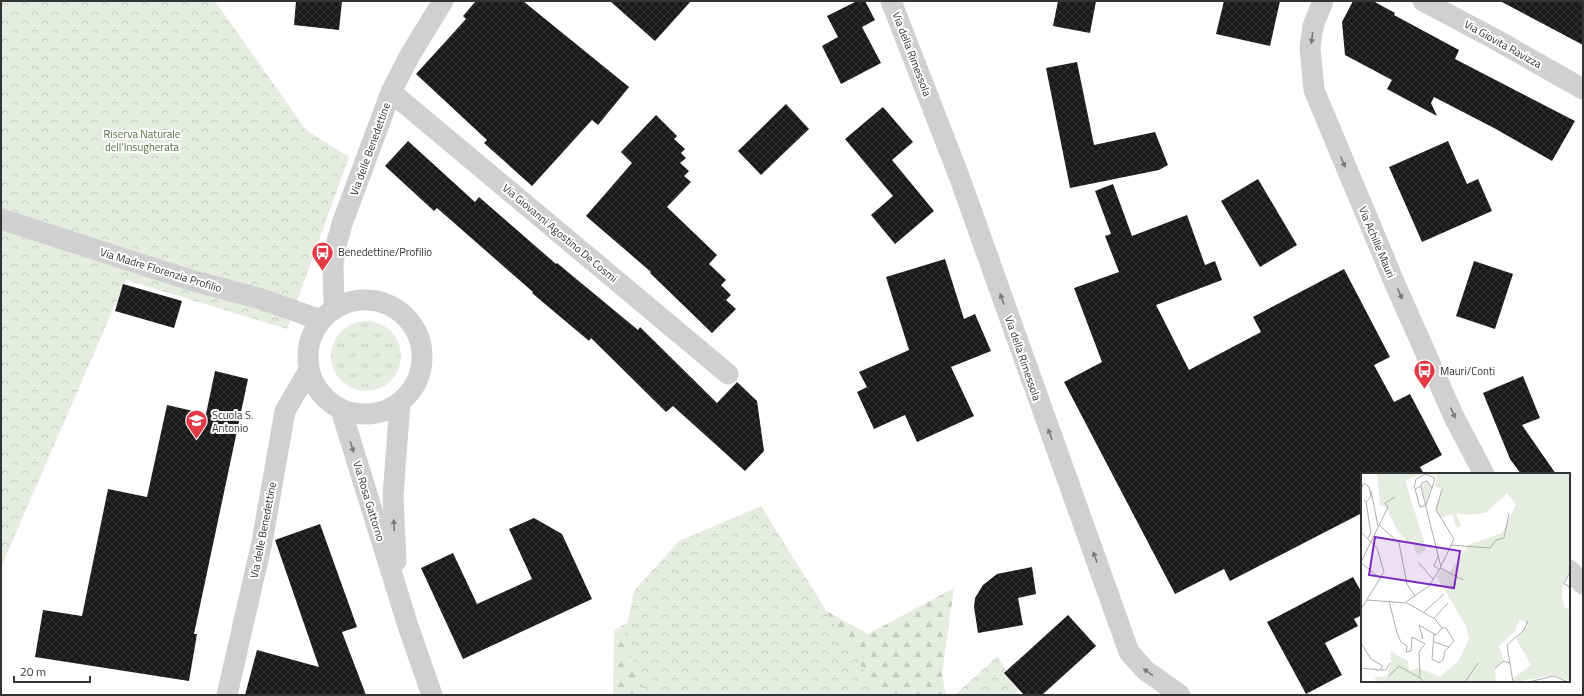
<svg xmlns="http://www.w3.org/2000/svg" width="1584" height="696" viewBox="0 0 1584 696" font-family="'Titillium Web',sans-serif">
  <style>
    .grass { fill: url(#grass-tufts) }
    .forest { fill: url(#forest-firs) }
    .park { fill: url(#park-crowns) }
    .building { fill: url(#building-cross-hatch) }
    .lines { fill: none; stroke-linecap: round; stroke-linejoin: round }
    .street { stroke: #d0d0d0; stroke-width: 21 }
    .oneway { fill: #7a7a7a }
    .labels { text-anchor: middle; stroke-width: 4; stroke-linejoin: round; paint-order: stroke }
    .street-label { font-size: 11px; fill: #333; stroke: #fff }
    .park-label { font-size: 11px; fill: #56703f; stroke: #fff }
    .poi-label { font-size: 11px; fill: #333; stroke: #fff; text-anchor: start }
    .inset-road { fill: none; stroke: #adadad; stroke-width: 1 }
    .view { fill: #7b2cbf; fill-opacity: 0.15; stroke: #7b2cbf; stroke-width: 2 }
    .inset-edge { fill: none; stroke: #333; stroke-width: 2 }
  </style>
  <defs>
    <pattern id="grass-tufts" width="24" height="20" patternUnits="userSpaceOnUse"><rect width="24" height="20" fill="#e6ecdf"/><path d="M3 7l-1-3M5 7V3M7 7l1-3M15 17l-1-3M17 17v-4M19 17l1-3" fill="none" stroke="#c6cbc0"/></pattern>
    <pattern id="forest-firs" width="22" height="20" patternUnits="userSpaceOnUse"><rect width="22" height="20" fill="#e6ecdf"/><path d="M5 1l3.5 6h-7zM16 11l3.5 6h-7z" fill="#c6cbc0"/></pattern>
    <pattern id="park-crowns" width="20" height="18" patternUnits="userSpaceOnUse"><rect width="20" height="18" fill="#e6ecdf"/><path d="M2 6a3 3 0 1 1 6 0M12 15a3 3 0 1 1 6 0" fill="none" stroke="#c6cbc0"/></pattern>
    <pattern id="building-cross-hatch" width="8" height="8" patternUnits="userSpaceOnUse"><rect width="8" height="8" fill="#1a1a1a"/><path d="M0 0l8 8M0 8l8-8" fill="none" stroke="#333"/></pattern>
  </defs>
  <rect width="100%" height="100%" fill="#fff"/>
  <circle class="grass" cx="366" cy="356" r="35"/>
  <polygon class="forest" points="743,565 868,634 954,588 942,674 946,695 613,695 614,630"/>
  <g class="park">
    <polygon points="1,1 215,1 306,130 349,157 287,329 126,280 1,567"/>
    <polygon points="761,506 879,695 646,695 624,640 634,591 679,541"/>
    <polygon points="998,656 1019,695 955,695"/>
  </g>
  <g class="building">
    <polygon points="296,1 342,1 339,30 294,25"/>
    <polygon points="476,1 523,1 629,87 598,125 592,120 532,186 484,143 487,140 416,74 466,19 463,16"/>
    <polygon points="610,1 691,1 655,41"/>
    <polygon points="857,1 865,1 875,20 862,27 881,63 841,84 822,46 838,37 827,16"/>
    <polygon points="1058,1 1096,1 1090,33 1053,26"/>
    <polygon points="1224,1 1280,1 1270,46 1216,34"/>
    <polygon points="1353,1 1373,1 1395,13 1394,15 1459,50 1455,59 1575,121 1552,161 1494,128 1434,97 1431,103 1437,116 1387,89 1392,80 1345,55 1342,22"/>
    <polygon points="1500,1 1583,1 1583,45"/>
    <polygon points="1077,62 1094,145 1155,132 1168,165 1159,170 1070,188 1046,68"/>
    <polygon points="786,104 809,129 761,175 738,151"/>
    <polygon points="883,107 913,142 892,160 934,211 895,244 871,215 893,196 845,139"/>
    <polygon points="656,115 677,136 674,139 685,149 681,153 686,158 680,163 689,171 684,176 691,182 667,207 717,255 709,264 726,280 721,285 731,295 726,300 736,309 712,333 650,273 651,272 586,216 632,163 621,152"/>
    <polygon points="408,141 475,202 479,197 556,264 557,263 638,330 640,327 717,403 737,382 757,401 764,451 745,471 673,406 666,412 591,338 589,341 532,293 533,292 437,208 434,211 385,166"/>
    <polygon points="1448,141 1467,184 1478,179 1492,211 1422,242 1389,167"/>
    <polygon points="1258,179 1297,245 1260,267 1221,201"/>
    <polygon points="1113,184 1132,236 1187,215 1205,265 1215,261 1222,280 1156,305 1189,370 1261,332 1253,317 1344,269 1390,357 1374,365 1394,402 1410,394 1442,455 1420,467 1424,474 1362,474 1362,513 1230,581 1224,569 1175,594 1064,382 1102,362 1074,288 1119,272 1105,236 1111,234 1095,191"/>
    <polygon points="945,259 964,319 975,314 991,351 951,367 974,416 917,442 905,415 874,429 857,392 867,387 859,372 909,350 886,277"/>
    <polygon points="1474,261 1513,274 1495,329 1456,316"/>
    <polygon points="123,284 182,301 174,328 115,311"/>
    <polygon points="215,371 248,379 194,634 197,634 189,681 35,657 43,610 82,616 108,489 147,497 167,405 206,414"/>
    <polygon points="1523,376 1540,418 1522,425 1556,474 1521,474 1510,459 1483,393"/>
    <polygon points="534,518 562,534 592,599 463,659 421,568 453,553 477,604 532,579 509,529"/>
    <polygon points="320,524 357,627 342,632 366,695 245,695 257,650 319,667 275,540"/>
    <polygon points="1032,567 1036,594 1018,598 1023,625 978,633 974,607 975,598 983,585 997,574"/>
    <polygon points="1353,577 1362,593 1362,615 1354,619 1358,626 1325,643 1342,675 1306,694 1267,622"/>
    <polygon points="1068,615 1096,646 1042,695 1024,695 1004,673"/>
  </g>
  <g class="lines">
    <g class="street">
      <polyline points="891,1 959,176 1129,652 1145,670 1180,695"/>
      <polyline points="1323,1 1313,26 1310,48 1314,90 1395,284 1454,417 1484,474"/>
      <polyline points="1423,1 1493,38 1583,89"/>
      <polyline points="391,92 728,374"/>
      <polyline points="1,219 190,280 258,298 321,320"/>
      <circle cx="365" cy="357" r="57"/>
      <polyline points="334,308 333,265 336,245 343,221 391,92 410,55 443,1"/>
      <polyline points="341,410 408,626 432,695"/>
      <polyline points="396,561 393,496 400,402"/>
      <polyline points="1569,570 1583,584"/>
      <polyline points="227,695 262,542 285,411 309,370"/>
    </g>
  </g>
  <defs><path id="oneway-solid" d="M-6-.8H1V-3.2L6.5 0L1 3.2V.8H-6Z"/></defs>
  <g class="oneway">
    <use href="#oneway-solid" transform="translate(1312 38) rotate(97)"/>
    <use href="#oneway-solid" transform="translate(1343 162) rotate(67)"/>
    <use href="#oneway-solid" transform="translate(1400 294) rotate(66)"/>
    <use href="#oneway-solid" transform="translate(1002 299) rotate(-109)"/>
    <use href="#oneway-solid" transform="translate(1453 413) rotate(66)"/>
    <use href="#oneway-solid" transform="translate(1050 434) rotate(-110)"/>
    <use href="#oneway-solid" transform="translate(352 447) rotate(73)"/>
    <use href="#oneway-solid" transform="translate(394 525) rotate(-93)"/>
    <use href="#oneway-solid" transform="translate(1095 557) rotate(-110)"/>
    <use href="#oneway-solid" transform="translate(1148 672) rotate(-144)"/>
  </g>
  <defs>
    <symbol id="bus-pin" viewBox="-11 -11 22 30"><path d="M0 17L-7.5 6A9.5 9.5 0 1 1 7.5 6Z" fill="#e63946" stroke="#fff"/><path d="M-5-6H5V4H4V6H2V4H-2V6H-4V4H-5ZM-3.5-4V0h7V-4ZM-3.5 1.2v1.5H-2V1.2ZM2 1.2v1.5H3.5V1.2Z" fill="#fff"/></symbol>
    <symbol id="school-pin" viewBox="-11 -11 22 30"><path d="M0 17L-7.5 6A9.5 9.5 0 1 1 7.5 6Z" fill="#e63946" stroke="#fff"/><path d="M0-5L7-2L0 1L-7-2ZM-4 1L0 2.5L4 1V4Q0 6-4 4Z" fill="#fff"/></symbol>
  </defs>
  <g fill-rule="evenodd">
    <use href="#bus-pin" x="310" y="240" width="25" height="34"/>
    <use href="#bus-pin" x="1412" y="358" width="25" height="34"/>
    <use href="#school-pin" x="184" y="408" width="25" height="34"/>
  </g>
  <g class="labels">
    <g class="street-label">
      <text transform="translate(1503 44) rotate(29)" y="4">Via Giovita Ravizza</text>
      <text transform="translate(912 54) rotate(69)" y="4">Via della Rimessola</text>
      <text transform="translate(370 149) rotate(-70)" y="4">Via delle Benedettine</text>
      <text transform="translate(560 233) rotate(40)" y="4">Via Giovanni Agostino De Cosmi</text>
      <text transform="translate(1377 242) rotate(67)" y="4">Via Achille Mauri</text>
      <text transform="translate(161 270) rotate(17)" y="4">Via Madre Florenzia Profilio</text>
      <text transform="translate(1023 358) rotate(71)" y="4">Via della Rimessola</text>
      <text transform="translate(369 501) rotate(73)" y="4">Via Rosa Gattorno</text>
      <text transform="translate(263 530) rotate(-79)" y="4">Via delle Benedettine</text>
    </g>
    <g class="park-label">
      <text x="142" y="138">Riserva Naturale<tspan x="142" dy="13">dell'Insugherata</tspan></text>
    </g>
    <g class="poi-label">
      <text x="338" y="256">Benedettine/Profilio</text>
      <text x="1440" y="375">Mauri/Conti</text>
      <text x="212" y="419">Scuola S.<tspan x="212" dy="13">Antonio</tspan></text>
    </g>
  </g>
  <g transform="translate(1361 473)">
    <rect width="209" height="209" fill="#fff"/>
    <path d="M 16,0 L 64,0 L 44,7 L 65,75 L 61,80 L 56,81 L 51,68 L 45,71 L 44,66 L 36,57 L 25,34 L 19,32 ZM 64,0 L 209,0 L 209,99 L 201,114 L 201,122 L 203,134 L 209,137 L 209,208 L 193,202 L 153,209 L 151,206 L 170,192 L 155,166 L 167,152 L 159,146 L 154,158 L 138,173 L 143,187 L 134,197 L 135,209 L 17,209 L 13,204 L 26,203 L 30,189 L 29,178 L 47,188 L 48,198 L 58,195 L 79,204 L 98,187 L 108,166 L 105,153 L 76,104 L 81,95 L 89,99 L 107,72 L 141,60 L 155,31 L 146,20 L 125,40 L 108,42 L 95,40 L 100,53 L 95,54 L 92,41 L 79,45 L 76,39 L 75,32 L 82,16 L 74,14 L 76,3 Z" fill="#e6ecdf"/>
    <path d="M 65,9 L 70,14 L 65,31 L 61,15 Z" fill="#e6ecdf"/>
    <path class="inset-road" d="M 60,13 L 54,16 L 59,34 L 65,32M 53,15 L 55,6 L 64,1 L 74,5 L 71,15M 0,16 L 3,10 L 8,14 L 10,24 L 5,29 L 3,27M 10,18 L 17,53M 5,29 L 10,60 L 7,65M 18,52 L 38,70 L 46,111 L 54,123M 0,59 L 16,75 L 23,99 L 0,136M 89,72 L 129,75 L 135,67 L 143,65 L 148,40M 77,83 L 73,93 L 78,96M 0,89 L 27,34 L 24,30 L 34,24M 57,89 L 73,107M 0,90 L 20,106M 80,93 L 93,66 L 75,37 L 81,16M 79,95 L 102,107M 209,99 L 203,111 L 208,113 L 209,120M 6,127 L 46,130 L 74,146 L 81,155M 28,128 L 36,160 L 40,169 L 46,173 L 45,179 L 50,178 L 51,164 L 64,171 L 58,179 L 59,205 L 63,209M 45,129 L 68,113 L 80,94 L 60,14 L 61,10 L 66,8 L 71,15 L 65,32M 63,139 L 83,121M 73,145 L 87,130M 73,161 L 71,186 L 78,190 L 82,187 L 84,178 L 93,168 L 85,155 L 81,155M 62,166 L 58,152 L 75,162 L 81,155M 73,169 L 88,174M 0,170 L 10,186 L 22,193 L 19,197 L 0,195M 134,195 L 143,188 L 149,190M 20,197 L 25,197 L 29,190M 28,203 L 38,193 L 59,205M 104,209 L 117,190M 152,209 L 146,172 L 163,157 L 167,148M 167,209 L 193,203 L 207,209"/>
    <path class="view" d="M 14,64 L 99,78 L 93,115 L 8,102 Z"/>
    <rect width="209" height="209" class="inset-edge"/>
  </g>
  <rect width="1584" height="696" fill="none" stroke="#333333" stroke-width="4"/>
  <path d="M14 676v6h76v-6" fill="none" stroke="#333333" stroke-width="2"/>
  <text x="20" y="676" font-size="12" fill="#333333" stroke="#ffffff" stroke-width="3" paint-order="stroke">20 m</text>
</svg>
